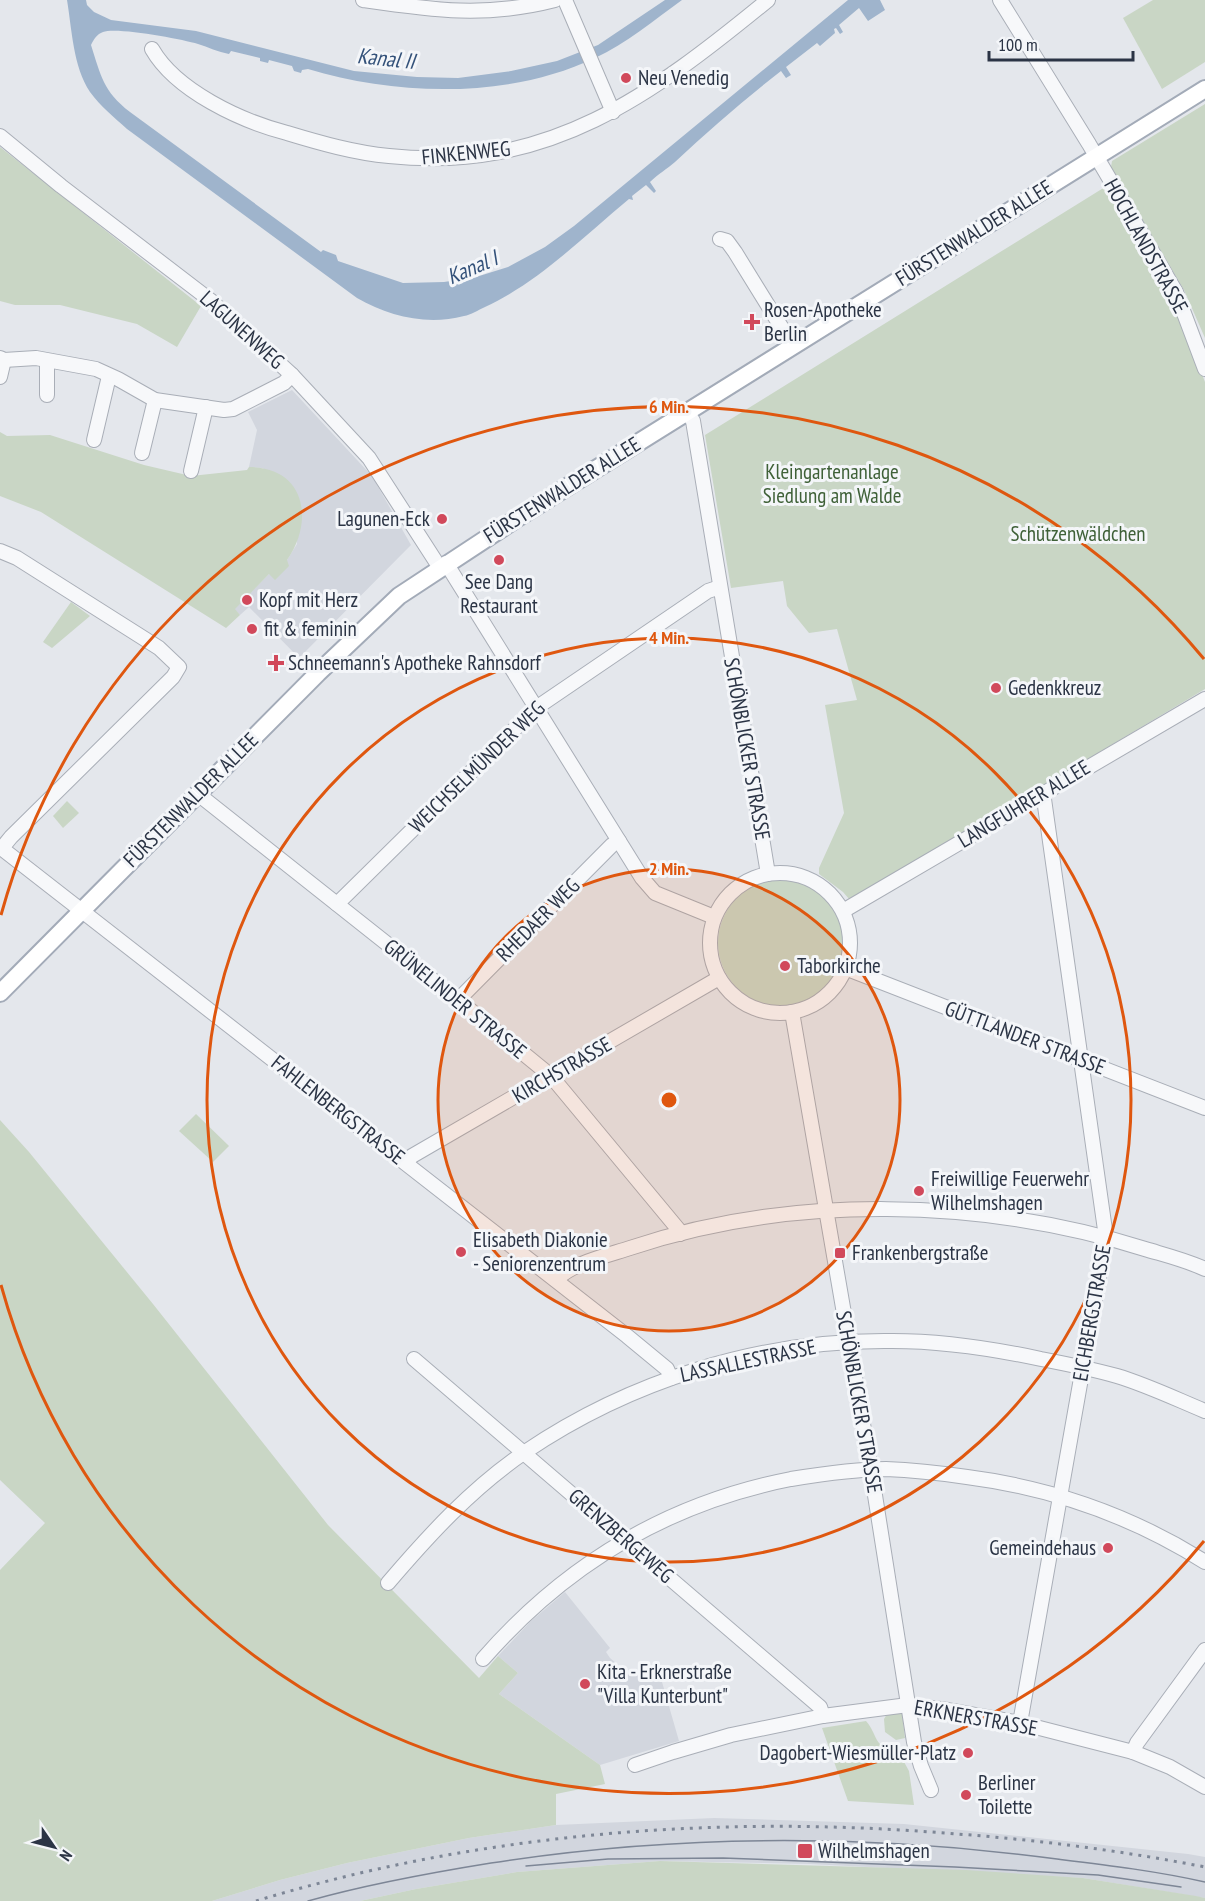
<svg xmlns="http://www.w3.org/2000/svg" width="1205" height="1901" viewBox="0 0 1205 1901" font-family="'PT Sans Narrow',sans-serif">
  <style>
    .built { fill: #d2d6de }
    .green { fill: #c9d6c5 }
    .water { fill: #9fb4cc }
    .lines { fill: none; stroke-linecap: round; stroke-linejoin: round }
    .minor-casing { stroke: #a9aeb7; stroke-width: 16 }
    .major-casing { stroke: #a3abb8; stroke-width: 20 }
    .minor { stroke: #f7f8fa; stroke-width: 14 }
    .major { stroke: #fff; stroke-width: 16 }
    .tram { stroke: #7d8696; stroke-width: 1.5 }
    .rail { stroke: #7d8696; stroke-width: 3; stroke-dasharray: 3 6; stroke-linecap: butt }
    .ring { fill: none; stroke: #df570f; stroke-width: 3 }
    .poi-dot { fill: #d1495b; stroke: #f4f6f9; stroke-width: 2 }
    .labels { text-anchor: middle; stroke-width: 6; stroke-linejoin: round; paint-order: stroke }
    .poi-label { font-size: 21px; fill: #2b3445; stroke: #f4f6f9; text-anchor: start }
    .street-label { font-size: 21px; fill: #2b3445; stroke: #f4f6f9 }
    .park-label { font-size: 21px; fill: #3f6138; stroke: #f4f6f9 }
    .water-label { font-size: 22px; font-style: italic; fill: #34527a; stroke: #f4f6f9 }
    .centre { fill: #df570f; stroke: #f4f6f9; stroke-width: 3 }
    .ring-label { font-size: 18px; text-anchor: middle; font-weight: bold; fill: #df570f; stroke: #f4f6f9; stroke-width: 6; stroke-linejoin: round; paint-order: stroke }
  </style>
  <rect width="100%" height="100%" fill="#e4e7ec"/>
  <g class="built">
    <polygon points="292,390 372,476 411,545 299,658 249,607 240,615 234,609 269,574 287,560 297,544 295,491 284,478 262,468 249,467 257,430 248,412"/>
    <polygon points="565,1592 610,1648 606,1652 610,1658 629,1674 633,1669 660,1675 679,1741 600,1765 499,1694 518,1673 498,1656 530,1622"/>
    <polygon points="714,1818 904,1824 1188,1854 1205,1857 1205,1898 1083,1878 810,1864 660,1861 517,1872 416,1889 360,1901 212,1901 280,1880 347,1863 469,1838 556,1825"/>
  </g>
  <g class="green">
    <polygon points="1153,0 1205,0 1205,62 1162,89 1123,18"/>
    <polygon points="1205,104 1205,338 1184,290 1111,167 1112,161"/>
    <polygon points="0,147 201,306 177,347 137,324 60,305 15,305 0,301"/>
    <polygon points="1105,187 1172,298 1205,382 1205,689 857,897 849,899 843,892 819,874 819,868 844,813 825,705 857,700 837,629 809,633 787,606 783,581 731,588 705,435"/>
    <path d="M 0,432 L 7,436 L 50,435 L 144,465 L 191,476 L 247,470 L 249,467 C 305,467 315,520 287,560 L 289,566 L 275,580 L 269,574 L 235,609 L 240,615 L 226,628 L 41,512 L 0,496 Z"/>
    <polygon points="71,602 90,616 52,648 43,642"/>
    <polygon points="67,801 79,813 63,828 53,816"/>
    <circle cx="781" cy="943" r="63"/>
    <polygon points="196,1114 229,1146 213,1162 179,1131"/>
    <polygon points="0,1120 29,1152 153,1304 328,1525 479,1678 498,1656 518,1673 499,1694 600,1765 605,1784 556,1794 556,1825 469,1838 347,1863 280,1880 212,1901 0,1901 0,1570 45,1523 0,1480"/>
    <polygon points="902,1712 905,1738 896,1740 885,1732 884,1719 887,1714"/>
    <path d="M 866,1721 C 878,1734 873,1749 898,1751 L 909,1771 L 914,1805 L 848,1801 L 822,1728 Z"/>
    <polygon points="660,1861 966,1870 1083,1878 1196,1896 1205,1898 1205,1901 360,1901 416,1889 517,1872"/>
  </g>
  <path class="water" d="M 67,0 L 86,0 L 87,5 L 94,12 L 111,20 L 196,31 L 354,71 L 417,77 L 458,78 L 511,71 L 557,61 L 598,45 L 665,0 L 682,0 C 654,20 626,44 595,58 C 509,99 397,96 308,69 L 302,70 L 301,73 L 294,71 L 292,66 L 269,60 L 268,63 L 260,61 L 260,58 L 231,51 L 229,54 C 218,52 208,47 198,44 C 181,39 117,27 103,32 C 97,34 94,39 91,45 C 101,76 103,91 130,112 L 321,252 L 323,250 L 336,255 L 338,261 L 403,283 L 444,282 L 476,277 L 508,267 L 545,247 L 574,226 L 848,0 L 880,0 L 885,10 L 868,21 L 859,8 L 839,25 L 843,32 L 840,34 L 836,28 L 834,29 L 835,33 L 820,46 L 817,43 L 786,67 L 791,75 L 786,78 L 781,71 C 744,100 709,130 675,162 C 667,169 658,174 650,182 L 656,191 L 654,193 L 646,185 L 632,196 L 633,200 L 629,199 C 583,237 539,282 485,307 C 478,310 471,315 464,316 C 426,326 389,316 357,298 L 127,129 C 114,117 100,106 90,92 C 73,66 72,30 67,0 Z"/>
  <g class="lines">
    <defs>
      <g id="minor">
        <path d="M 363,0 C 432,10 485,18 555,0"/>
        <polyline points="565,0 613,112"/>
        <polyline points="1000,0 1089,144 1176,292 1205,369"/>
        <path d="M 152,49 C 176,91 241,121 287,133 C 320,143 355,153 389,156 C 548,173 652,95 768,0"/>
        <polyline points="0,136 61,186 210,300 292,375 369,458 440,568"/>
        <polyline points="720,239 727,241 735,252 793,346"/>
        <polyline points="0,358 4,360 36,358 96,369 118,379 155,400 224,410 233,409 284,383 292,375"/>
        <polyline points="0,377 4,360"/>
        <polyline points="47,395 47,361"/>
        <polyline points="687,412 693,421 768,874"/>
        <polyline points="94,440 109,376"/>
        <polyline points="142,453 155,400"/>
        <polyline points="191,471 206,407"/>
        <polyline points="0,551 17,558 159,648 179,667 173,677 11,837 2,848"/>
        <polyline points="446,563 642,878 655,893 714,917"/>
        <polyline points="198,794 458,1000 551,1076 678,1229 680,1234"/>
        <polyline points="0,847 627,1336 667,1369 671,1378"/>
        <circle cx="780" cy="943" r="70"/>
        <polyline points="337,904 536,708 708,591 720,587"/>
        <polyline points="843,911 1205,699"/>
        <polyline points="845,968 1205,1108"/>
        <polyline points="458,1000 612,845 619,841"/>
        <polyline points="792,1012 871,1470 914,1742 921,1766 931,1790"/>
        <polyline points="406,1163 412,1156 719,978"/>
        <path d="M 556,1280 C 570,1264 609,1255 630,1248 C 791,1194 983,1198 1145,1249 C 1165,1255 1186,1260 1205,1269"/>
        <polyline points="414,1359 820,1707 823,1716"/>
        <path d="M 388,1583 C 429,1535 472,1488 525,1452 C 630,1381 757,1341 884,1341 C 937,1340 990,1348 1041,1359 C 1067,1364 1092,1369 1117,1376 C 1147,1385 1176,1399 1205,1411"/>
        <path d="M 483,1659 C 565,1565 668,1503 791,1479 C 822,1474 855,1469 886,1469 C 913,1470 940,1473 967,1477 C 1052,1488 1132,1516 1205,1562"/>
        <polyline points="1020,1723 1106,1237 1044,799 1041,794"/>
        <polyline points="1133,1752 1137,1743 1205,1650"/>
        <polyline points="635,1765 673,1752 731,1735 823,1716 908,1705 948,1710 1020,1723 1133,1752 1170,1767 1205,1787"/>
      </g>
      <polyline id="major" points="0,993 318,673 399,596 519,517 1205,89"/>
    </defs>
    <use href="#minor" class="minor-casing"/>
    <use href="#major" class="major-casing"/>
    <use href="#minor" class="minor"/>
    <use href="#major" class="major"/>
    <g class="tram">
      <polyline points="526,1866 608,1859 723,1858 955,1867 1098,1875 1181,1887"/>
      <path d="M 308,1901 C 368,1884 429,1873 491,1863 C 678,1834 869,1834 1057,1859 C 1106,1865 1156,1871 1205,1882"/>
    </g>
    <path class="rail" d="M 256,1901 C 483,1832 721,1814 957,1834 C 1040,1840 1123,1851 1205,1867"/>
  </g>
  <circle cx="669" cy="1100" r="231" fill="#df570f" fill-opacity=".12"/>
  <g class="ring">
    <circle cx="669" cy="1100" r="231"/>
    <circle cx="669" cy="1100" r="462"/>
    <path d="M1204 1541A693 693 0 0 1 1 1285M1 915A693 693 0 0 1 1204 659"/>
  </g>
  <g class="poi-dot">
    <circle cx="626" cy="78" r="6"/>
    <path d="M749 313h6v6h6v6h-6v6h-6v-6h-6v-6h6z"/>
    <circle cx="442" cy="519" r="6"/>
    <circle cx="499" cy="560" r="6"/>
    <circle cx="247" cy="600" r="6"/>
    <circle cx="252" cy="629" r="6"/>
    <path d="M273 654h6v6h6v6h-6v6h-6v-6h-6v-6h6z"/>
    <circle cx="996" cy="688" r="6"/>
    <circle cx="785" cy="966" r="6"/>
    <circle cx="919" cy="1191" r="6"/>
    <circle cx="461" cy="1252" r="6"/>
    <rect x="834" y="1247" width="12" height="12" rx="3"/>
    <circle cx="1108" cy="1548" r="6"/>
    <circle cx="585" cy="1684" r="6"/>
    <circle cx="968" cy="1753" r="6"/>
    <circle cx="966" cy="1795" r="6"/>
    <rect x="797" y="1843" width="16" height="16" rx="3"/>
  </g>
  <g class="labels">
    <g class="poi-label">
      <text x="638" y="85">Neu Venedig</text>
      <text x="764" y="317">Rosen-Apotheke<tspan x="764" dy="24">Berlin</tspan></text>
      <text x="430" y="526" text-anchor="end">Lagunen-Eck</text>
      <text x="499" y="589" text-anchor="middle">See Dang<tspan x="499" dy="24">Restaurant</tspan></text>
      <text x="259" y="607">Kopf mit Herz</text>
      <text x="264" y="636">fit &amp; feminin</text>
      <text x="288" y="670">Schneemann's Apotheke Rahnsdorf</text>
      <text x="1008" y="695">Gedenkkreuz</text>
      <text x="797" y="973">Taborkirche</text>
      <text x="931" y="1186">Freiwillige Feuerwehr<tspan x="931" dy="24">Wilhelmshagen</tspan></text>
      <text x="473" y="1247">Elisabeth Diakonie<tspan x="473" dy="24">- Seniorenzentrum</tspan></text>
      <text x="852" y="1260">Frankenbergstraße</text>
      <text x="1096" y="1555" text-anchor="end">Gemeindehaus</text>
      <text x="597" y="1679">Kita - Erknerstraße<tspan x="597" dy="24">"Villa Kunterbunt"</tspan></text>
      <text x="956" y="1760" text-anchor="end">Dagobert-Wiesmüller-Platz</text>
      <text x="978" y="1790">Berliner<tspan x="978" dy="24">Toilette</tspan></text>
      <text x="818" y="1858">Wilhelmshagen</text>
    </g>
    <g class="street-label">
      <text transform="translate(466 153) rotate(-6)" y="7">FINKENWEG</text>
      <text transform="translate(974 233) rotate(-32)" y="7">FÜRSTENWALDER ALLEE</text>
      <text transform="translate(1146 246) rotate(61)" y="7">HOCHLANDSTRASSE</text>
      <text transform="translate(242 330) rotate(42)" y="7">LAGUNENWEG</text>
      <text transform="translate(562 490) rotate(-32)" y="7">FÜRSTENWALDER ALLEE</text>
      <text transform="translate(747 749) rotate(80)" y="7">SCHÖNBLICKER STRASSE</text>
      <text transform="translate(477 767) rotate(-44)" y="7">WEICHSELMÜNDER WEG</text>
      <text transform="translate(191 800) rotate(-45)" y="7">FÜRSTENWALDER ALLEE</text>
      <text transform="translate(1024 804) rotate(-31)" y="7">LANGFUHRER ALLEE</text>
      <text transform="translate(538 920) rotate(-45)" y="7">RHEDAER WEG</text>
      <text transform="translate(455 999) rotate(39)" y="7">GRÜNELINDER STRASSE</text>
      <text transform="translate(1025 1038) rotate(21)" y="7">GÜTTLANDER STRASSE</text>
      <text transform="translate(562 1070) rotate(-30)" y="7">KIRCHSTRASSE</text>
      <text transform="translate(338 1110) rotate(38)" y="7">FAHLENBERGSTRASSE</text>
      <text transform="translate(1092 1313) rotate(-80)" y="7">EICHBERGSTRASSE</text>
      <text transform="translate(748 1361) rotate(-12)" y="7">LASSALLESTRASSE</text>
      <text transform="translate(859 1402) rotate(80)" y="7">SCHÖNBLICKER STRASSE</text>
      <text transform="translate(621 1536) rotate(41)" y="7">GRENZBERGEWEG</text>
      <text transform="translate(976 1718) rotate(10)" y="7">ERKNERSTRASSE</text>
    </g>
    <g class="park-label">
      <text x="832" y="479">Kleingartenanlage<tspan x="832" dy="24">Siedlung am Walde</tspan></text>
      <text x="1078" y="541">Schützenwäldchen</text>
    </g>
    <g class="water-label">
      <text transform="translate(386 58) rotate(6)" y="8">Kanal II</text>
      <text transform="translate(472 267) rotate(-23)" y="8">Kanal I</text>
    </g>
  </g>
  <circle cx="669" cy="1100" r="9" class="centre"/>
  <g class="ring-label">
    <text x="669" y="413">6 Min.</text>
    <text x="669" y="644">4 Min.</text>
    <text x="669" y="875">2 Min.</text>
  </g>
  <g transform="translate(54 1847) rotate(125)" stroke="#f4f6f9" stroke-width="4.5" paint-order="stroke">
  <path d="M0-4.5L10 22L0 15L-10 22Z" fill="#2b3445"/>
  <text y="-9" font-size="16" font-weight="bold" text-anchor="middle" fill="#2b3445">N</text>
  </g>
  <path d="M989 51v9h144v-9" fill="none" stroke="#2b3445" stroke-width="3"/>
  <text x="998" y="51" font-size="18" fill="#2b3445" stroke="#f4f6f9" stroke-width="4.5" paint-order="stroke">100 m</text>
</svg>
